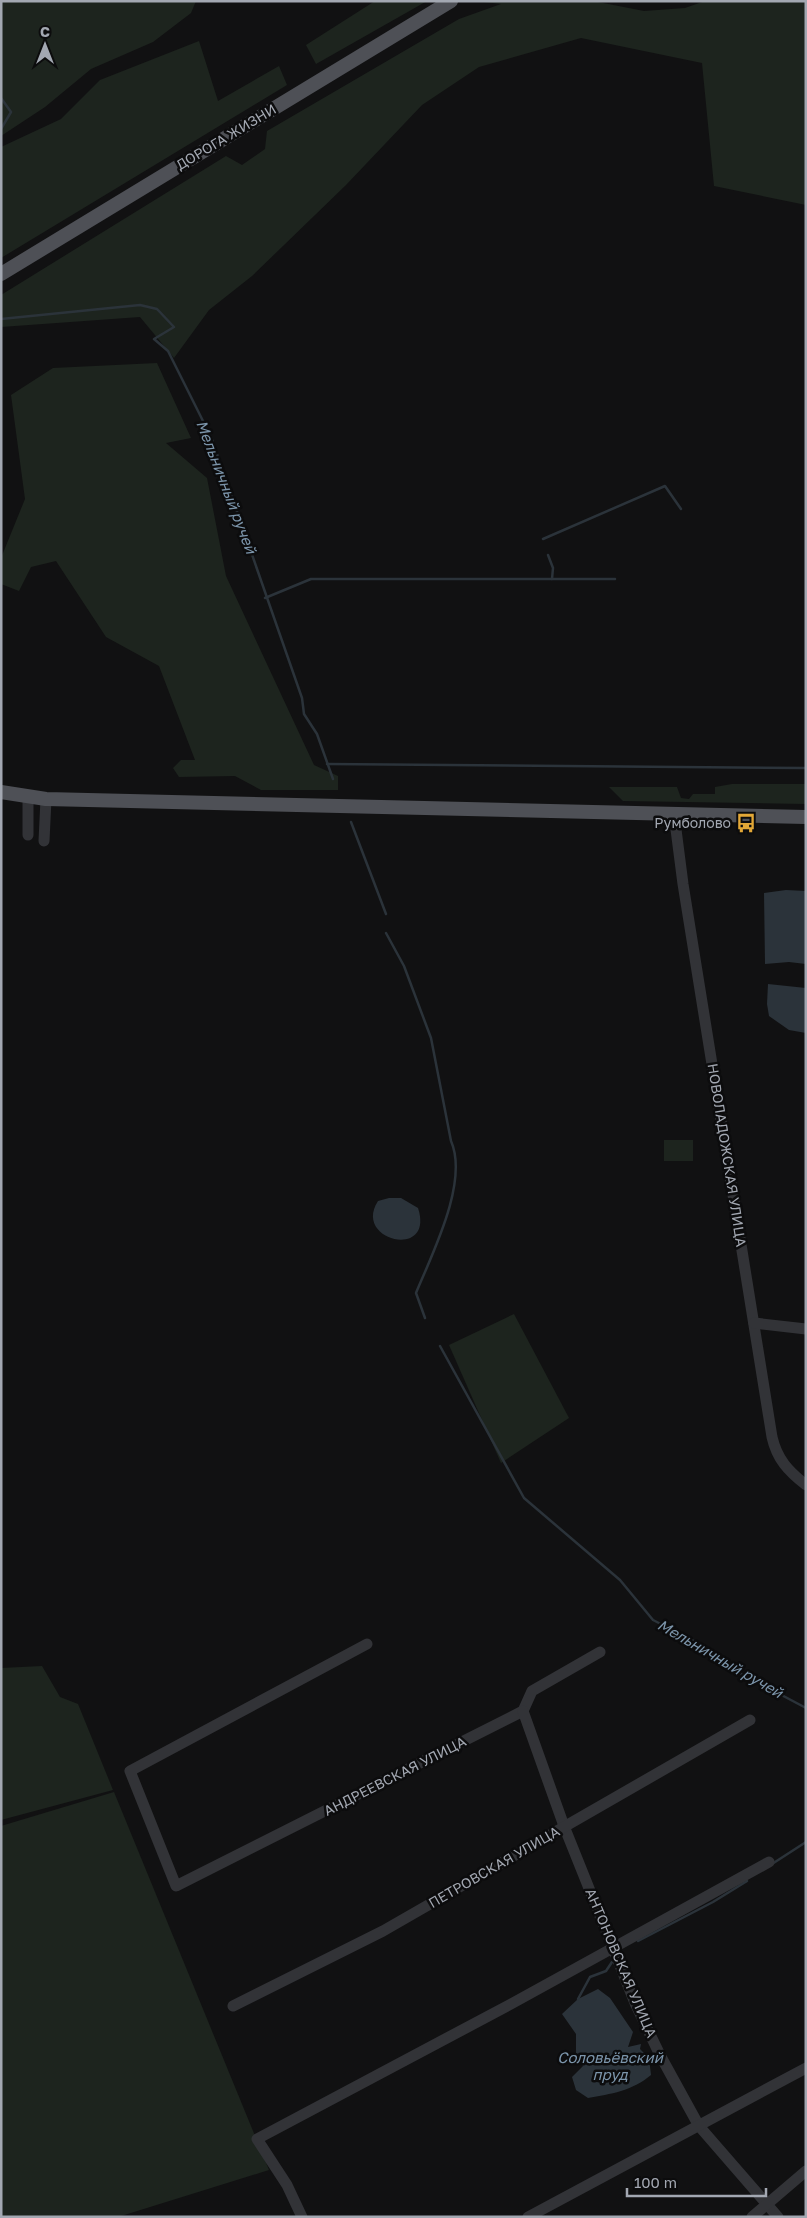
<svg xmlns="http://www.w3.org/2000/svg" width="807" height="2218" viewBox="0 0 807 2218" font-family="'Golos Text',sans-serif">
  <style>
    .green { fill: #1d241e }
    .water { fill: #2b333a }
    .lines { fill: none; stroke-linecap: round; stroke-linejoin: round }
    .stream { stroke: #2b333a; stroke-width: 2.5 }
    .minor { stroke: #323337; stroke-width: 11 }
    .major { stroke: #4e5056; stroke-width: 14 }
    .labels { text-anchor: middle; stroke-width: 5; stroke-linejoin: round; paint-order: stroke }
    .street-label { font-size: 14px; fill: #a3a8b2; stroke: #0c0c0d }
    .poi-label { font-size: 14px; fill: #a3a8b2; stroke: #0c0c0d; text-anchor: end }
    .water-label { font-size: 15px; font-style: italic; fill: #7c95ab; stroke: #0c0c0d }
  </style>
  <rect width="100%" height="100%" fill="#111112"/>
  <g class="green">
    <polygon points="1,1 196,1 191,13 153,42 91,69 45,107 1,136"/>
    <polygon points="375,1 427,1 316,64 306,45"/>
    <polygon points="475,1 593,1 644,11 685,8 705,1 806,1 806,205 714,186 702,63 581,38 479,67 422,105 346,185 252,276 209,310 174,358 140,317 1,327 1,295 226,156 242,165 265,149 267,131 459,19 501,4"/>
    <polygon points="199,41 218,101 279,66 287,85 1,258 1,147 61,119 100,80"/>
    <polygon points="157,363 191,438 166,443 207,478 226,576 314,765 338,776 338,790 261,790 235,776 179,777 173,768 181,760 195,760 159,666 106,637 56,561 31,567 19,591 1,584 1,558 25,499 11,395 53,368"/>
    <polygon points="732,784 806,784 806,804 623,801 609,787 677,787 681,798 689,799 693,794 715,794 715,787"/>
    <rect x="664" y="1140" width="29" height="21"/>
    <polygon points="514,1314 569,1418 501,1463 449,1345"/>
    <polygon points="42,1666 60,1697 78,1704 113,1790 1,1820 1,1668"/>
    <polygon points="114,1792 269,2170 118,2217 1,2217 1,1826"/>
  </g>
  <g class="water">
    <polygon points="786,890 806,891 806,964 789,962 765,964 764,893"/>
    <polygon points="768,984 806,988 806,1033 789,1030 769,1016 767,1004"/>
    <path d="M 389,1198 L 401,1198 L 418,1208 C 435,1260 352,1241 378,1201 Z"/>
    <path d="M 598,1989 L 610,1998 L 633,2032 L 628,2047 L 641,2044 L 640,2049 L 649,2058 L 651,2075 C 632,2091 611,2094 588,2098 L 576,2090 L 572,2077 L 583,2066 L 576,2057 L 576,2034 L 562,2014 L 578,1999 Z"/>
  </g>
  <g class="lines">
    <g class="stream">
      <polyline points="1,98 11,112 1,129"/>
      <polyline points="1,319 140,305 157,309 174,327 154,339 168,351 211,437 302,698 304,714 317,734 333,779"/>
      <polyline points="543,539 665,486 681,509"/>
      <polyline points="548,555 553,568 552,579"/>
      <polyline points="265,598 311,579 615,579"/>
      <polyline points="327,764 806,768"/>
      <polyline points="351,822 386,914"/>
      <path d="M 386,933 L 404,966 L 431,1038 L 451,1141 C 469,1182 432,1254 416,1293 L 425,1318"/>
      <polyline points="440,1346 524,1498 620,1580 653,1620 694,1641 721,1663 806,1708"/>
      <polyline points="772,1864 806,1842"/>
      <polyline points="638,1941 713,1902 747,1881"/>
      <polyline points="578,1999 590,1977 606,1971 612,1962"/>
    </g>
    <g class="minor">
      <path d="M 674,814 L 683,884 L 772,1437 C 777,1459 788,1471 806,1485"/>
      <polyline points="28,835 28,796"/>
      <polyline points="44,841 46,799"/>
      <polyline points="754,1323 806,1329"/>
      <polyline points="367,1644 130,1771 176,1886 523,1711 532,1691 600,1652"/>
      <polyline points="523,1711 564,1826 635,2003 660,2055 699,2126 778,2217"/>
      <polyline points="233,2006 383,1931 750,1720"/>
      <polyline points="302,2217 287,2185 257,2139 511,2004 769,1862"/>
      <polyline points="528,2217 806,2068"/>
      <polyline points="752,2217 806,2171"/>
    </g>
    <g class="major">
      <polyline points="1,274 451,1"/>
      <polyline points="1,792 46,799 806,817"/>
    </g>
  </g>
  <defs>
    <symbol id="bus-bare" viewBox="-9 -9 18 18"><path d="M-5-6H5V4H4V6H2V4H-2V6H-4V4H-5ZM-3.5-4V0h7V-4ZM-3.5 1.2v1.5H-2V1.2ZM2 1.2v1.5H3.5V1.2Z" fill="#e3a837" stroke="#0c0c0d" stroke-width="2.5" paint-order="stroke"/></symbol>
  </defs>
  <g fill-rule="evenodd">
    <use href="#bus-bare" x="732" y="809" width="28" height="28"/>
  </g>
  <g class="labels">
    <g class="street-label">
      <text transform="translate(226 137) rotate(-31)" y="5">ДОРОГА ЖИЗНИ</text>
      <text transform="translate(727 1155) rotate(81)" y="5">НОВОЛАДОЖСКАЯ УЛИЦА</text>
      <text transform="translate(395 1776) rotate(-27)" y="5">АНДРЕЕВСКАЯ УЛИЦА</text>
      <text transform="translate(494 1867) rotate(-30)" y="5">ПЕТРОВСКАЯ УЛИЦА</text>
      <text transform="translate(621 1963) rotate(67)" y="5">АНТОНОВСКАЯ УЛИЦА</text>
    </g>
    <g class="poi-label">
      <text x="731" y="828">Румболово</text>
    </g>
    <g class="water-label">
      <text transform="translate(226 487) rotate(69)" y="5">Мельничный ручей</text>
      <text transform="translate(720 1659) rotate(30)" y="5">Мельничный ручей</text>
      <text x="610" y="2063">Соловьёвский<tspan x="610" dy="17">пруд</tspan></text>
    </g>
  </g>
  <rect width="807" height="2218" fill="none" stroke="#a3a8b2" stroke-width="5"/>
  <g transform="translate(45 45)" stroke="#0c0c0d" stroke-width="4" paint-order="stroke">
  <path d="M0-4L9 19L0 12L-9 19Z" fill="#a3a8b2"/>
  <text y="-8" font-size="14" font-weight="bold" text-anchor="middle" fill="#a3a8b2">С</text>
  </g>
  <path d="M627 2188v8h139v-8" fill="none" stroke="#a3a8b2" stroke-width="2.5"/>
  <text x="634" y="2188" font-size="15" fill="#a3a8b2" stroke="#0c0c0d" stroke-width="4" paint-order="stroke">100 m</text>
</svg>
